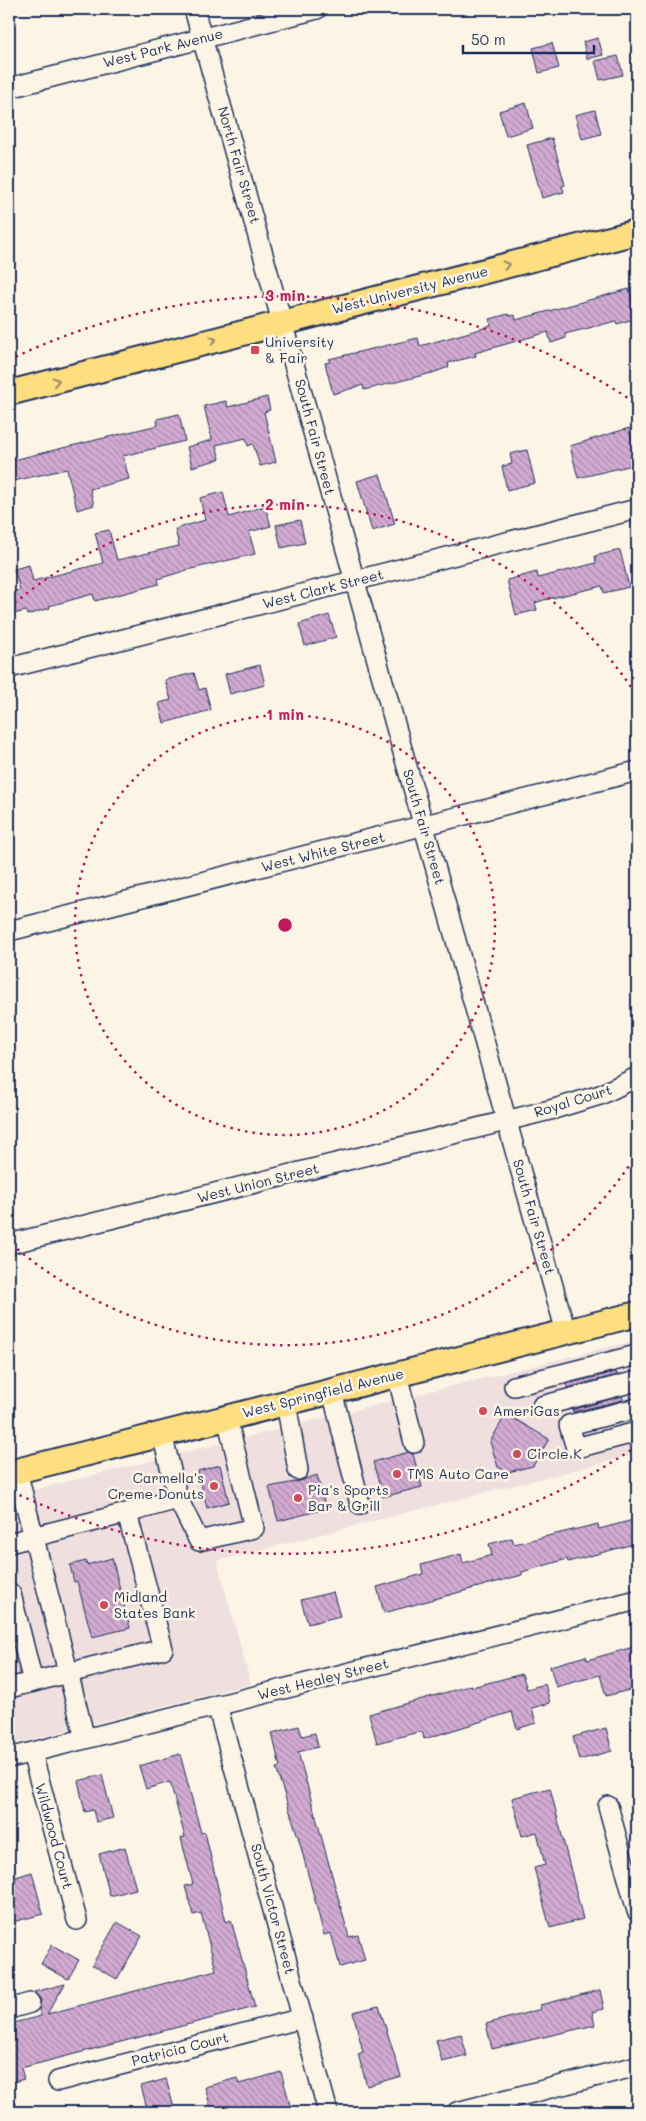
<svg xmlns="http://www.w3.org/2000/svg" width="646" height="2121" viewBox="0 0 646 2121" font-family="Mali,sans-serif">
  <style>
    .built { fill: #f0dfdf }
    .building { fill: url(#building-back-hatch); stroke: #1b2f5e }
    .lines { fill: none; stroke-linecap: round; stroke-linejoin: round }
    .minor-casing { stroke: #1b2f5e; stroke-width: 22 }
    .major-casing { stroke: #1b2f5e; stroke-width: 28 }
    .minor { stroke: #fcf5e5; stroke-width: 19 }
    .major { stroke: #fedf80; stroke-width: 24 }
    .oneway { stroke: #8c876f }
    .ring { fill: none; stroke: #c2185b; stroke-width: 2.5; stroke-dasharray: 2.5 5 }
    .poi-dot { fill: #d1495b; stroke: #fcf5e5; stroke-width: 2 }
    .labels { text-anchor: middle; stroke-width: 5; stroke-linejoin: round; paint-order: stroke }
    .street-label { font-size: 14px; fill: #1b2f5e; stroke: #fcf5e5 }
    .poi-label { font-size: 14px; fill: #1b2f5e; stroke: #fcf5e5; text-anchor: start }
    .centre { fill: #c2185b; stroke: #fcf5e5; stroke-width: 2.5 }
    .ring-label { font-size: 15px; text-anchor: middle; font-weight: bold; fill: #c2185b; stroke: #fcf5e5; stroke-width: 5; stroke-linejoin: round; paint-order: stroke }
  </style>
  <defs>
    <pattern id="building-back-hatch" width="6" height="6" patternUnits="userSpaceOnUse" patternTransform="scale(1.25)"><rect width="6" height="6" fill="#d3abd2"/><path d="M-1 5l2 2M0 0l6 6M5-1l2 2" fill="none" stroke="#aa8cae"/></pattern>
  </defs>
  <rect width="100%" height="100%" fill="#fcf5e5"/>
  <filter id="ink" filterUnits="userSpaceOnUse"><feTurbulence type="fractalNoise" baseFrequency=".02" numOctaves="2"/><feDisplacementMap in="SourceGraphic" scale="10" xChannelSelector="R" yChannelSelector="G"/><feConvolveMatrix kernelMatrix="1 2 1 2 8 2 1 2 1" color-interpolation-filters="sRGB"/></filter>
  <g filter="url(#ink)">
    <polygon class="built" points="637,1340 637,1454 217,1561 251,1684 9,1745 9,1496"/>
    <g class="building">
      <polygon points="598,38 603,55 587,59 583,42"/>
      <polygon points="552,43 559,68 539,73 533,48"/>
      <polygon points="618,56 623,75 600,80 595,61"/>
      <polygon points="526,103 533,128 506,136 499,111"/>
      <polygon points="595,110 601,134 582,139 575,115"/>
      <polygon points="552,138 565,185 562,186 564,192 542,198 527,145"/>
      <polygon points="629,289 637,318 617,324 616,321 565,334 566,338 551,343 548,332 475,353 476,356 448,363 449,367 432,373 364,390 363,385 333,394 325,363 330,362 329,359 418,338 420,346 491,326 490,319 508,314 509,316 515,315 516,320"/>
      <polygon points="267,397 270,410 264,412 276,462 260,466 253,444 248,446 246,438 216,445 220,459 192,467 187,447 212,440 204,406 226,401 228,407"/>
      <polygon points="179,414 185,441 123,456 129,479 90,489 94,505 77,510 67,469 9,482 9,461 158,425 157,419"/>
      <polygon points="629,428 637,464 578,478 570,446"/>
      <polygon points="527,450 535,483 507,490 502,466 512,464 510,454"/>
      <polygon points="380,474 395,524 372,531 357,481"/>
      <polygon points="223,492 229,517 265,506 271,526 249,532 255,554 187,570 158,579 159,584 95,601 93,594 49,606 50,608 27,615 26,611 9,615 9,593 20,590 14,569 29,565 33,581 103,563 95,533 109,530 117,560 179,546 175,529 205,520 200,498"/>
      <polygon points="300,520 305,543 281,548 276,525"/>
      <polygon points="620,550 629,587 604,593 602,586 544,600 535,603 537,610 516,615 507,580 537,572 538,578 596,563 595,556"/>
      <polygon points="329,615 336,637 305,646 299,624"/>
      <polygon points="260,665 265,685 230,694 225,674"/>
      <polygon points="194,673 199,690 205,688 211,710 164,723 159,703 171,700 165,680"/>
      <polygon points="616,1372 617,1375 567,1388 566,1384"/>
      <polygon points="622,1396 623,1400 573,1412 572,1410"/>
      <polygon points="506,1414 549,1439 533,1466 508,1472 498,1467 490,1442"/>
      <polygon points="409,1452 413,1454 422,1487 383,1497 373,1462"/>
      <polygon points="220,1465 229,1502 207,1508 198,1471"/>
      <polygon points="317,1475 326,1509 278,1521 269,1487 300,1481"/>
      <polygon points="637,1519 637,1543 568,1562 567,1559 522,1572 522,1575 384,1613 377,1587 423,1574 421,1565 461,1554 463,1563 492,1555 489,1544 512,1538 514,1544 598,1524 599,1529"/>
      <polygon points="112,1558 130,1628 92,1637 77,1581 74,1582 70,1565 86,1561 87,1565"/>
      <polygon points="333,1592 340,1616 308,1624 301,1600"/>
      <polygon points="637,1646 637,1688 606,1696 600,1675 556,1687 550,1666 586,1656 587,1660"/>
      <polygon points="522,1674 527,1689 545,1684 550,1703 532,1708 536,1723 517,1729 512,1712 424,1739 422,1731 377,1743 369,1714 472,1685 472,1687"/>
      <polygon points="299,1726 302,1736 315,1733 318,1747 298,1752 349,1937 358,1935 365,1960 340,1967 331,1933 324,1935 299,1840 276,1768 280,1767 272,1733"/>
      <polygon points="606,1728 612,1751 579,1760 573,1737"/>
      <polygon points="180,1754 201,1833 205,1832 226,1922 231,1920 255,2007 21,2068 24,2079 9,2083 9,2024 41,2016 39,2009 41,2000 34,1992 65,1984 47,2014 216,1970 201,1913 193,1915 185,1886 193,1884 181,1838 185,1837 170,1782 146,1789 139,1766"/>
      <polygon points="102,1775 113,1818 96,1822 93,1810 85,1812 78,1781"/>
      <polygon points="550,1788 583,1919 550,1928 534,1868 545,1865 537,1832 522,1836 512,1798"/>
      <polygon points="125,1847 136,1889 110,1896 99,1854"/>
      <polygon points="32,1872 43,1914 9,1923 9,1879"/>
      <polygon points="117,1922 142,1936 117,1979 92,1965"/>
      <polygon points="52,1945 79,1960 68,1979 41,1964"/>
      <polygon points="600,1990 604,2009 592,2012 595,2025 492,2049 486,2024 541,2009 540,2005"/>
      <polygon points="379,2006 401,2076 367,2086 358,2054 363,2052 353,2012"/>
      <polygon points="461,2034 467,2056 442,2062 436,2040"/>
      <polygon points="281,2072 291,2108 276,2112 212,2112 205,2087 237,2078 239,2084"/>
      <polygon points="166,2079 175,2112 148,2112 141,2086"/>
    </g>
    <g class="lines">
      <defs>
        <g id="minor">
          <polyline points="194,9 566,1332"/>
          <polyline points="9,88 317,9"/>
          <polyline points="9,668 637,509"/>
          <polyline points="9,931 637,771"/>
          <polyline points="9,1244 554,1109 600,1095 637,1077"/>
          <polyline points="397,1374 414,1443"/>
          <polyline points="514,1386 637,1355 637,1358"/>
          <polyline points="332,1391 360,1504"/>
          <polyline points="286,1403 298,1470"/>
          <polyline points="542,1406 637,1381"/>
          <polyline points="637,1408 569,1425 576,1448 637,1432"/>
          <polyline points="17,1471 85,1739"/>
          <polyline points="178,1499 199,1541 254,1528 227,1418"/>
          <polyline points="127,1513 178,1499 162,1434"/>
          <polyline points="9,1543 127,1513 163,1649 9,1688"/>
          <polyline points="11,1594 33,1682"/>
          <polyline points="217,1705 328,2112"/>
          <polyline points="32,1753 77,1920"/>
          <polyline points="9,1758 637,1600"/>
          <polyline points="608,1806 637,1911"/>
          <polyline points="9,2009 30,2003"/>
          <polyline points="58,2081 303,2018"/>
          <polyline points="457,2112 637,2066"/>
        </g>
        <g id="major">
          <polyline points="9,393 637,232"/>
          <polyline points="9,1473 637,1314"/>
        </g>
      </defs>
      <use href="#minor" class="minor-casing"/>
      <use href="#major" class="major-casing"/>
      <use href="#minor" class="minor"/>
      <use href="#major" class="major"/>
    </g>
    <defs><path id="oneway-chevron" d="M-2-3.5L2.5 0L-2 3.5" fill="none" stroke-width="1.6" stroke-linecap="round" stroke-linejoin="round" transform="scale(1.25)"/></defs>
    <g class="oneway">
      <use href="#oneway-chevron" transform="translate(506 265) rotate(-14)"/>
      <use href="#oneway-chevron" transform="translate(213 340) rotate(-14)"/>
      <use href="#oneway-chevron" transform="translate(56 381) rotate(-14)"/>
    </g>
  </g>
  <g class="ring">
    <circle cx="285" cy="925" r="210"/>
    <path d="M637 1154A420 420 0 0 1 9 1242M9 608A420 420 0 0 1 637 696"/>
    <path d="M637 1446A629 629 0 0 1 9 1490M9 360A629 629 0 0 1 637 404"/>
  </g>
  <g class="poi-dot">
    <rect x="250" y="345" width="10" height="10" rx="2.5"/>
    <circle cx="483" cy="1411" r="5"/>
    <circle cx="517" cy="1454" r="5"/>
    <circle cx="397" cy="1474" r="5"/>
    <circle cx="214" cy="1486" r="5"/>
    <circle cx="298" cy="1498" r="5"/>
    <circle cx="104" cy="1605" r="5"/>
  </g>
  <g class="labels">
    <g class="street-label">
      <text transform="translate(163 48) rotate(-14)" y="5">West Park Avenue</text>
      <text transform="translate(239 165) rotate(74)" y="5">North Fair Street</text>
      <text transform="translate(410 290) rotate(-14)" y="5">West University Avenue</text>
      <text transform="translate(315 437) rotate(75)" y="5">South Fair Street</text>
      <text transform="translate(323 589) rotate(-14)" y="5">West Clark Street</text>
      <text transform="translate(424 827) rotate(74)" y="5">South Fair Street</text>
      <text transform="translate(323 852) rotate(-14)" y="5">West White Street</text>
      <text transform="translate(573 1101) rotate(-17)" y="5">Royal Court</text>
      <text transform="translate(258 1183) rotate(-14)" y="5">West Union Street</text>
      <text transform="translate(534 1217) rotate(74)" y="5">South Fair Street</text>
      <text transform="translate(323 1393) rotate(-14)" y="5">West Springfield Avenue</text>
      <text transform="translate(323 1679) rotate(-14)" y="5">West Healey Street</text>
      <text transform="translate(54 1836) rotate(75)" y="5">Wildwood Court</text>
      <text transform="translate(273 1909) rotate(75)" y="5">South Victor Street</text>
      <text transform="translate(180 2049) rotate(-14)" y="5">Patricia Court</text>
    </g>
    <g class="poi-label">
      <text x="265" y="347">University<tspan x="265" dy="16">&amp; Fair</tspan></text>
      <text x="493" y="1416">AmeriGas</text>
      <text x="527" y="1459">Circle K</text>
      <text x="407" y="1479">TMS Auto Care</text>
      <text x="204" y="1483" text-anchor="end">Carmella's<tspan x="204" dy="16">Creme Donuts</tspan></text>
      <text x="308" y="1495">Pia's Sports<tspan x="308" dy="16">Bar &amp; Grill</tspan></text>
      <text x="114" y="1602">Midland<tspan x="114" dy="16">States Bank</tspan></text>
    </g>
  </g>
  <circle cx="285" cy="925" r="8" class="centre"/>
  <g class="ring-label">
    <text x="285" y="301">3 min</text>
    <text x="285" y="510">2 min</text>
    <text x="285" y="720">1 min</text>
  </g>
  <rect width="646" height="2121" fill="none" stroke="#fcf5e5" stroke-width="30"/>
  <rect x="15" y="15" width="616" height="2091" fill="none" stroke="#1b2f5e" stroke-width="2" filter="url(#ink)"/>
  <path d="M463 45v8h131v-8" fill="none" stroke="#1b2f5e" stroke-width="2.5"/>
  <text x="471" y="45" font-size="15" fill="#1b2f5e" stroke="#fcf5e5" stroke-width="4" paint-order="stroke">50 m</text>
</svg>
